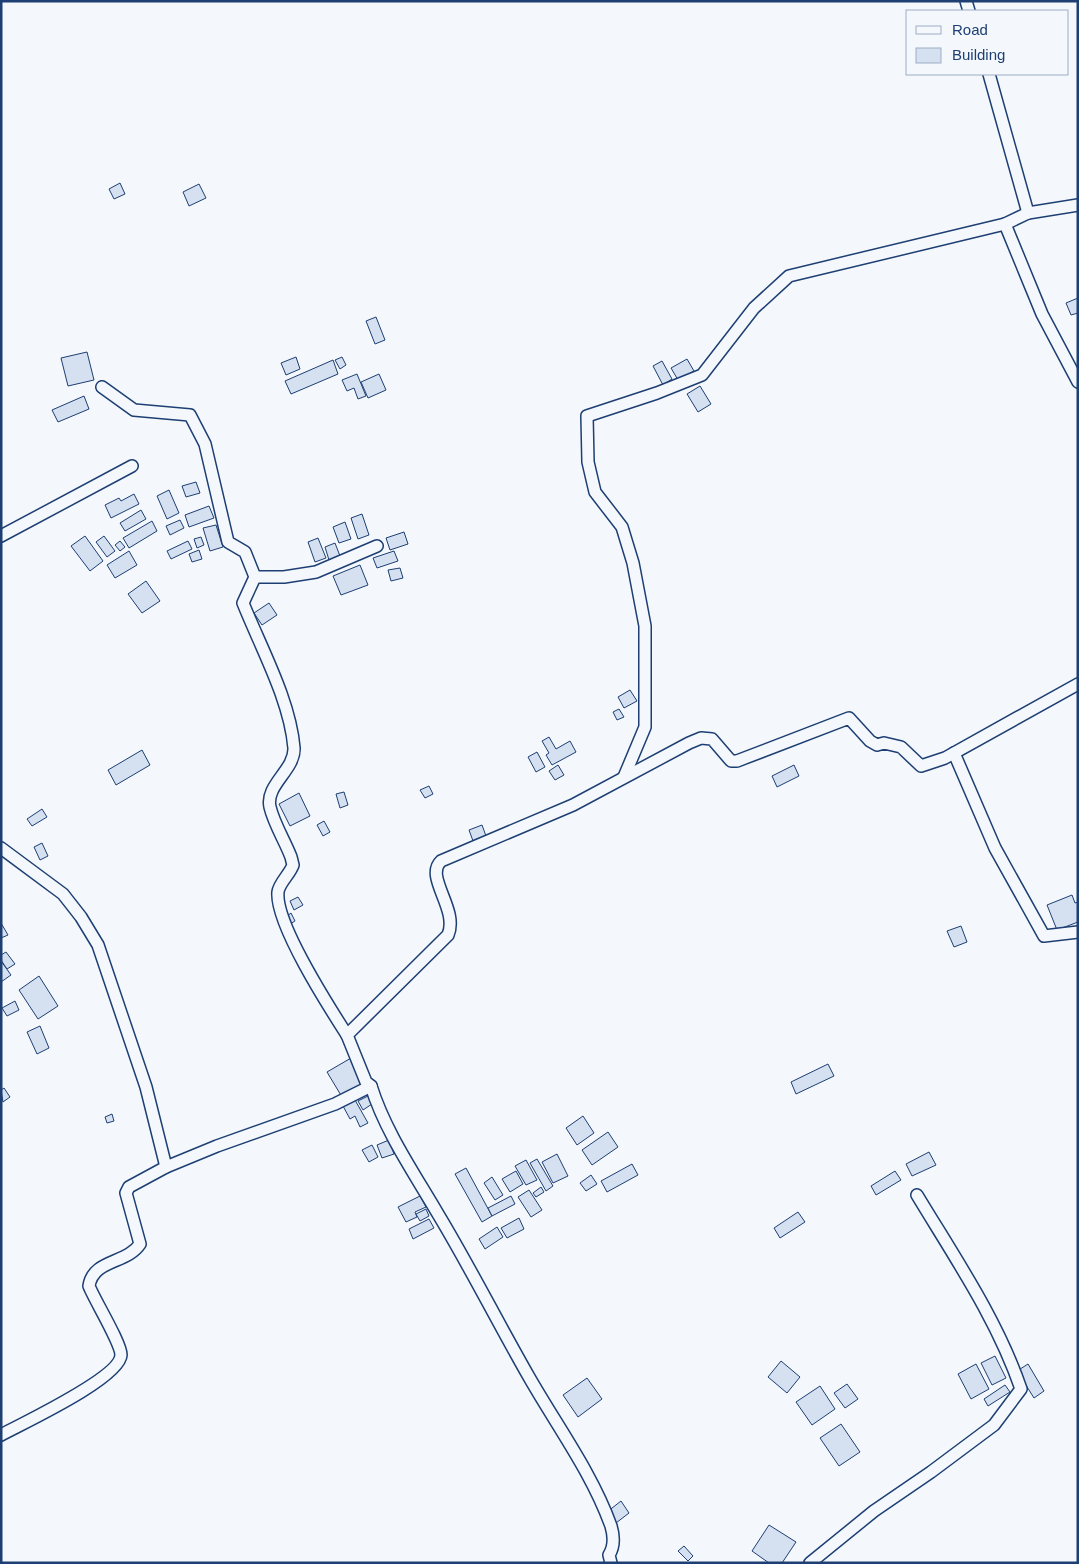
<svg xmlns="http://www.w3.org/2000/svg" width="1079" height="1564" viewBox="0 0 1079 1564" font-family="Arial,sans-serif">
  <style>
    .building { fill: #d5e0f0; stroke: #1d3f73 }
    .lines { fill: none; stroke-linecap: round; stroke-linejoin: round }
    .minor-casing { stroke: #1d3f73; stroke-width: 14 }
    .minor { stroke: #f4f7fb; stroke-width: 11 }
  </style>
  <rect width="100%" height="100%" fill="#f4f7fb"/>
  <g class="building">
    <polygon points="120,183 125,194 114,199 109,189"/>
    <polygon points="199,184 206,198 189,206 183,192"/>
    <polygon points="1078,298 1078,313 1071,315 1066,303"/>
    <polygon points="376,317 385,340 375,344 366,321"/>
    <polygon points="87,352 94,380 68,386 61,358"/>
    <polygon points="296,357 300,369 286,375 281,363"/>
    <polygon points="342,357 346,365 340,369 335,360"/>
    <polygon points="687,359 694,371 678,380 671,368"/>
    <polygon points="333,360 338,374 291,394 285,381"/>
    <polygon points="662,361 672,379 663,385 653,366"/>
    <polygon points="357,374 366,396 358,399 354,388 347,391 342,380"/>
    <polygon points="379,374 386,390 368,398 361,382"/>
    <polygon points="700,386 711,404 698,412 687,394"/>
    <polygon points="84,396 89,409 58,422 52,410"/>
    <polygon points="196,482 200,493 186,497 182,486"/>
    <polygon points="169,490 179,513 167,519 157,496"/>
    <polygon points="134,494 139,504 111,518 105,505 119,498 121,501"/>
    <polygon points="209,506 214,518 189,527 185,515"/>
    <polygon points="141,510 146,519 125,531 120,523"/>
    <polygon points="362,514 369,535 358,539 351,518"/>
    <polygon points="180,520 184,528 170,535 166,526"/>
    <polygon points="152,521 157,531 129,548 123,538"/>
    <polygon points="345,522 351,539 339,543 333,527"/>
    <polygon points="216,525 223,547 210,551 203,528"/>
    <polygon points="404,532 408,544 390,550 386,538"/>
    <polygon points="85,536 103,561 90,571 71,546"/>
    <polygon points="104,536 115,551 107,557 96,542"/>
    <polygon points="201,537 204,545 197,548 194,539"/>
    <polygon points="318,538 326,558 315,562 308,542"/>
    <polygon points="120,541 125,547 120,551 115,545"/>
    <polygon points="188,541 192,549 171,559 167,551"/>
    <polygon points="335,543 340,556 329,560 325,547"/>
    <polygon points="199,550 202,559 192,562 189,554"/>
    <polygon points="129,551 137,565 115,578 107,565"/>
    <polygon points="394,551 398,561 377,568 373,558"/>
    <polygon points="360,565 368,585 341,595 333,576"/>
    <polygon points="400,568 403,578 391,581 388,570"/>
    <polygon points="146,581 160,601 142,613 128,594"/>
    <polygon points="269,603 277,615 262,625 254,613"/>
    <polygon points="630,690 637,701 624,708 618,697"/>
    <polygon points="619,709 624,717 617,720 613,712"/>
    <polygon points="549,737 556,749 570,741 576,752 552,765 546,755 549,753 542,741"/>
    <polygon points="142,750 150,765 116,785 108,770"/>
    <polygon points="537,752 545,767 536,772 528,757"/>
    <polygon points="558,765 564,775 555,780 549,771"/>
    <polygon points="794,765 799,776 777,787 772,776"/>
    <polygon points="429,786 433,794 425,798 420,790"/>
    <polygon points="344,792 348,805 340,808 336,794"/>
    <polygon points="299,793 310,816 290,826 279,804"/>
    <polygon points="42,809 47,817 32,826 27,819"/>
    <polygon points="324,821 330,832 323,836 317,825"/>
    <polygon points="482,825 486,836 473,841 469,830"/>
    <polygon points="42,843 48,856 40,860 34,847"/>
    <polygon points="1072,895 1075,903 1078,902 1078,922 1057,930 1047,905"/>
    <polygon points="298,897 303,905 294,910 290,901"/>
    <polygon points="291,913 295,921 290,924 286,917"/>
    <polygon points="1,923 8,935 1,938"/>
    <polygon points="961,926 967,942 954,947 947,931"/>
    <polygon points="6,952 15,964 7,969 1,960 1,955"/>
    <polygon points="1,961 11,975 1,982"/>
    <polygon points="39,976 58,1006 38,1019 19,990"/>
    <polygon points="15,1001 19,1010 7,1016 2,1008"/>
    <polygon points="40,1026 49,1048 37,1054 27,1032"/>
    <polygon points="351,1058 366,1083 342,1097 327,1072"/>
    <polygon points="828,1064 834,1076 796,1094 791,1082"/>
    <polygon points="4,1088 10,1097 3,1102 1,1090"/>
    <polygon points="368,1096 372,1104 363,1110 358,1101"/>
    <polygon points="355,1100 368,1123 360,1127 355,1116 350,1119 343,1106"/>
    <polygon points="112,1114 114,1121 107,1123 105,1117"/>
    <polygon points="583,1116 594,1133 577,1145 566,1128"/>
    <polygon points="608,1132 618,1147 592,1165 582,1150"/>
    <polygon points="389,1140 394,1154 382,1158 377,1145"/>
    <polygon points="372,1145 378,1157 369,1162 362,1150"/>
    <polygon points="929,1152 936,1165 912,1176 906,1164"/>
    <polygon points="557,1154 568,1176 553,1183 542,1162"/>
    <polygon points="537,1159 553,1186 546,1191 530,1163"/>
    <polygon points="526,1160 537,1180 526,1185 515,1166"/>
    <polygon points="632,1164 638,1175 607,1192 601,1181"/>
    <polygon points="466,1168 492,1216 482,1222 455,1174"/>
    <polygon points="516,1171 523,1184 510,1192 502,1179"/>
    <polygon points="895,1171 901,1180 876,1195 871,1186"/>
    <polygon points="591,1175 597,1184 586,1191 580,1183"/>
    <polygon points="492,1177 503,1195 495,1200 484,1183"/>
    <polygon points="541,1187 544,1192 536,1197 533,1193"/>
    <polygon points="529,1190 542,1210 531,1217 518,1197"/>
    <polygon points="420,1196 426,1207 415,1212 417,1217 406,1222 398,1207"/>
    <polygon points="511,1196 515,1204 492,1216 488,1208"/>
    <polygon points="426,1209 429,1216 420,1221 416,1214"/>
    <polygon points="798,1212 805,1222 780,1238 774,1228"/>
    <polygon points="519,1218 524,1229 507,1238 501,1228"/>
    <polygon points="429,1219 434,1228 413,1239 409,1229"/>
    <polygon points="497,1227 503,1237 485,1249 479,1239"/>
    <polygon points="995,1356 1006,1378 992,1385 981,1363"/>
    <polygon points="781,1361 800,1377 787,1393 768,1377"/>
    <polygon points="976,1364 989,1389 971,1399 958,1374"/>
    <polygon points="1028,1364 1044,1391 1034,1398 1017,1371"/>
    <polygon points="587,1378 602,1399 578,1417 563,1395"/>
    <polygon points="847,1384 858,1399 845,1408 834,1393"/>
    <polygon points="1005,1385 1010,1392 988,1406 984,1399"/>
    <polygon points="820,1386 835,1409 812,1425 796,1402"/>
    <polygon points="841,1424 860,1452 839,1466 820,1438"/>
    <polygon points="621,1501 629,1513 616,1523 607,1512"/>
    <polygon points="769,1525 796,1542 782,1563 769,1563 752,1551"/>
    <polygon points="684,1546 693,1556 688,1561 678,1551"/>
  </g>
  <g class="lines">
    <defs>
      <g id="minor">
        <polyline points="966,1 969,11"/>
        <polyline points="989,74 1028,213 1005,224 1042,314 1078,382"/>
        <polyline points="1028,213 1078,205"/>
        <path d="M 102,387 L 134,410 L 190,415 L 205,444 L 228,542 L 245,552 L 255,577 L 243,603 C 261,648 290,700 294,748 C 295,770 265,785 270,807 C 274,824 285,841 291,857 L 293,865 C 290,874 279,883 278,892 C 275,923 329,1007 347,1035"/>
        <polyline points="1,536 132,466"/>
        <polyline points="255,577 284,577 316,572 377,546"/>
        <polyline points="954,753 995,848 1044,936 1078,932"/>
        <polyline points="624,777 645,727 645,626 633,563 622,527 595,492 588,462 587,416 657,393 702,375 754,308 789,276 1005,224"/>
        <polyline points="1,848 63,894 81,917 98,945 146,1087 166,1167"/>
        <path d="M 371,1086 C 385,1131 414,1173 438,1214 C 470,1267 498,1323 529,1377 C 557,1426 592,1473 611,1526 C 614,1536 614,1547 609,1555 L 611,1563"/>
        <path d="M 1,1435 C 23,1423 120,1378 121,1355 C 121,1343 95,1301 89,1286 C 93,1259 127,1264 140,1244 L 126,1193 L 129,1187 L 166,1167 L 217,1146 L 335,1104 L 371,1086 L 366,1082 L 347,1035 L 448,935 C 459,909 424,877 441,861 L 573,805 L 689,743 L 701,738 L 712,739 L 731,761 L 737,761 L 849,718 L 870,741 L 877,745 L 884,743 L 901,747 L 921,766 L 945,758 L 1078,684"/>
        <path d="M 810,1563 L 874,1511 L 931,1472 L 994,1425 L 1021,1389 C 997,1319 955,1258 917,1195"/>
      </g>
    </defs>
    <use href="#minor" class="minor-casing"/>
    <use href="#minor" class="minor"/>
  </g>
  <rect width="1079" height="1564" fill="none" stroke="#1d3f73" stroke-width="5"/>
  <rect x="906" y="10" width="162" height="65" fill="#f4f7fb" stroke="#9eadc5"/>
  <rect x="916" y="26" width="25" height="8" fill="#f4f7fb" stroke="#9eadc5"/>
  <text x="952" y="35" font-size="15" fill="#1d3f73">Road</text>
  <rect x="916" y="48" width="25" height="15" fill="#d5e0f0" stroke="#9eadc5"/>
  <text x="952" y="60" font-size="15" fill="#1d3f73">Building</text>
</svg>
